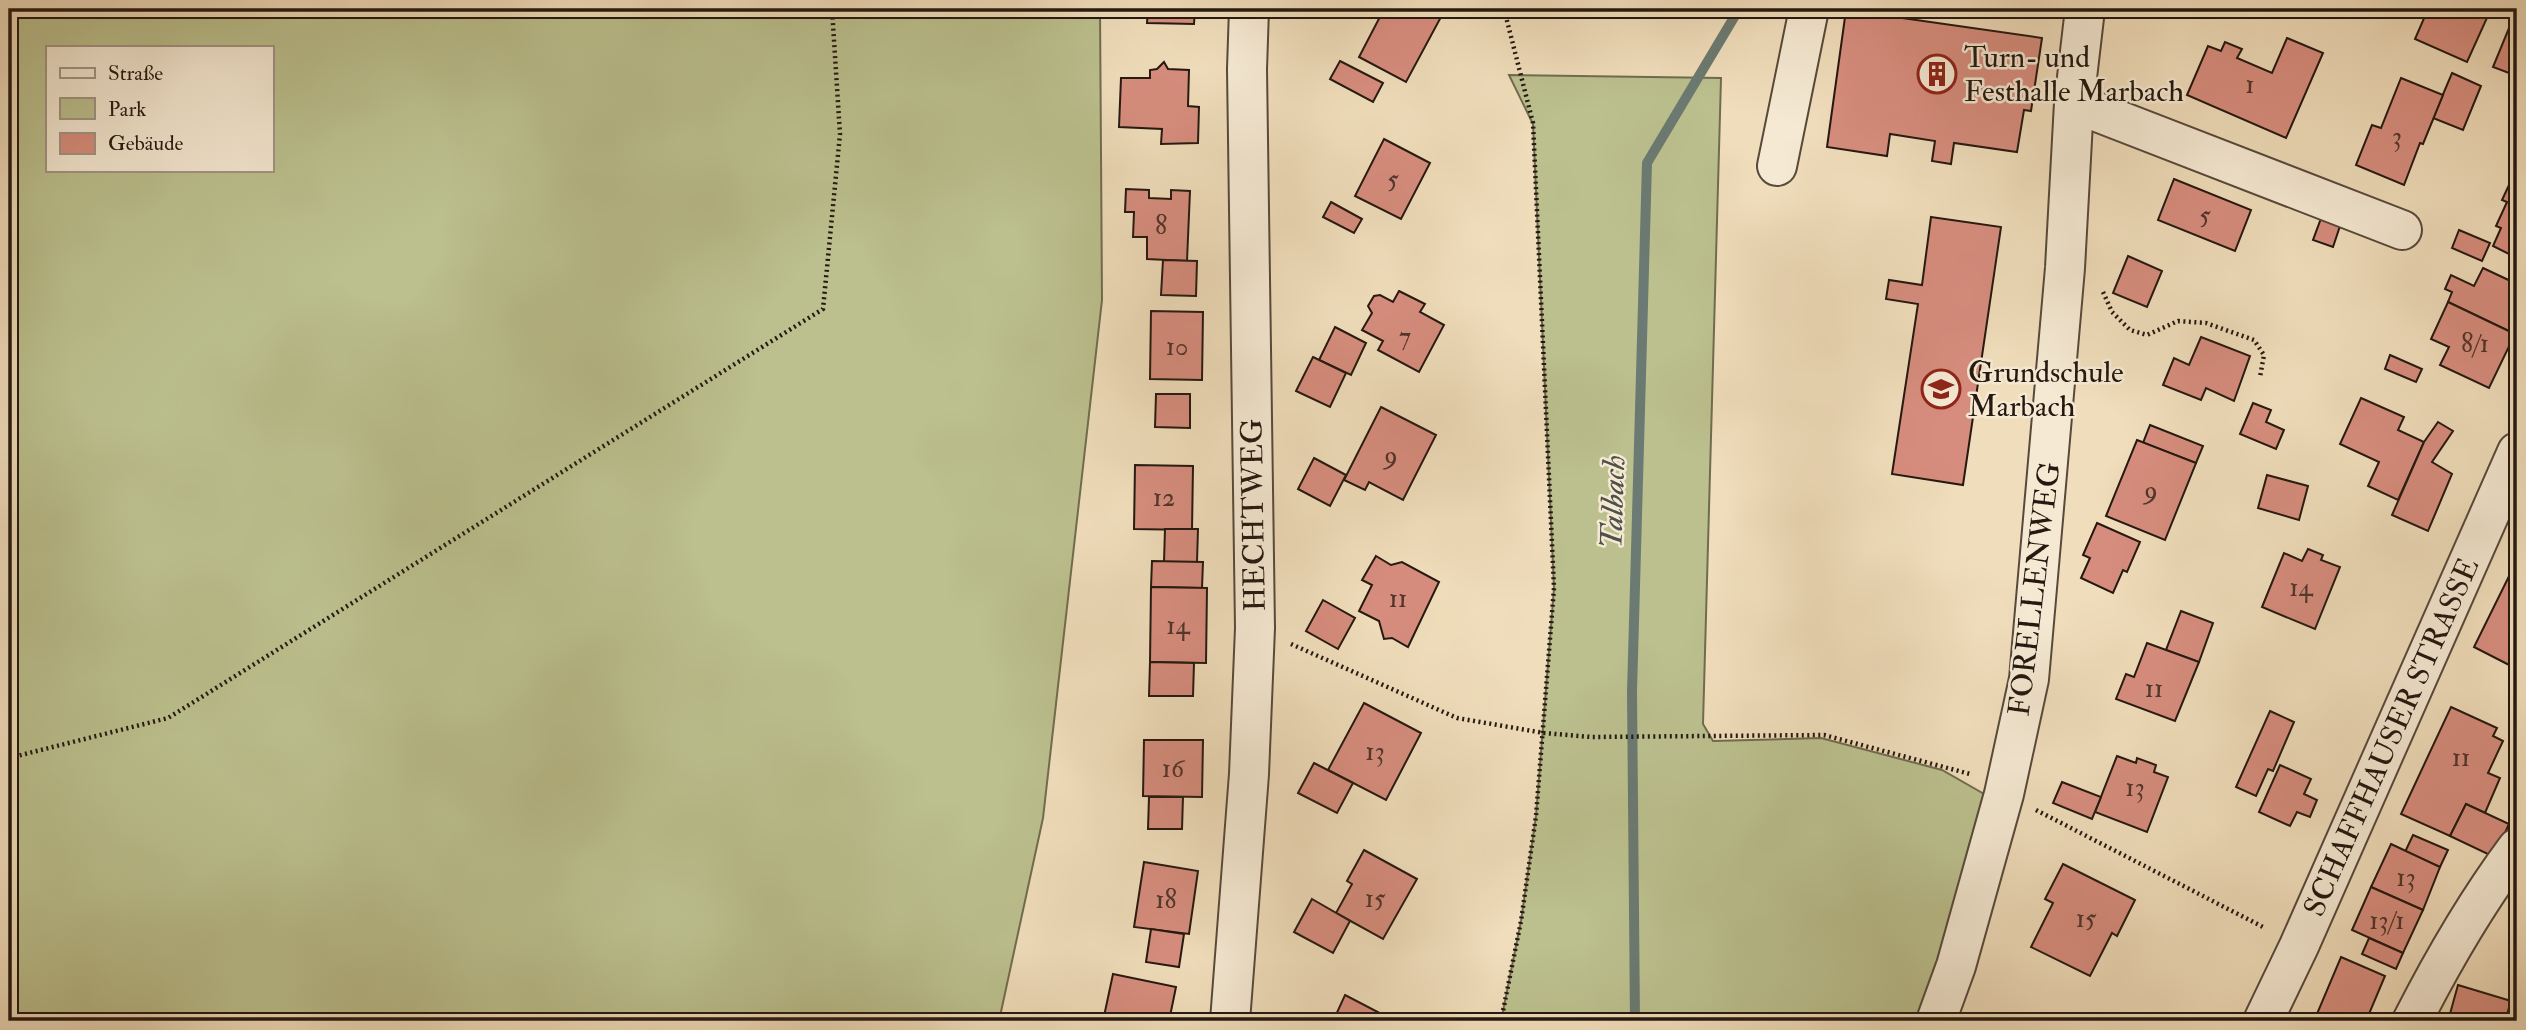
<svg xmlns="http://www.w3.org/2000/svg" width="2526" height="1030" viewBox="0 0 2526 1030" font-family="'IM FELL Double Pica',serif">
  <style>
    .green { fill: #bbc08e; stroke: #706c4f; stroke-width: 2; fill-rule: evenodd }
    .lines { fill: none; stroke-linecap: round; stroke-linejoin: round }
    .stream { stroke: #6b7a72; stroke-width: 10 }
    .building { fill: #d78d7e; stroke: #241810; stroke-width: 2 }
    .minor-casing { stroke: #57493b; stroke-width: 42 }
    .path { stroke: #241810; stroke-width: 4.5; stroke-dasharray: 2 3.5; stroke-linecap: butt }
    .minor { stroke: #f5e9d3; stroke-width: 38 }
    .labels { text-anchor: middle; stroke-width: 5; stroke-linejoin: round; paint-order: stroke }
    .number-label { font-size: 26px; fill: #51352c }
    .poi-label { font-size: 30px; fill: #241810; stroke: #f5e9d3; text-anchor: start }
    .street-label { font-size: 30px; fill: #241810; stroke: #f5e9d3 }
    .water-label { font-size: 32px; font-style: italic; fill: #4d5149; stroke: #f5e9d3 }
  </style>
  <rect width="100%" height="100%" fill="#f0ddbb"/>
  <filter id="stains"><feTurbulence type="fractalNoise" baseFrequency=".00286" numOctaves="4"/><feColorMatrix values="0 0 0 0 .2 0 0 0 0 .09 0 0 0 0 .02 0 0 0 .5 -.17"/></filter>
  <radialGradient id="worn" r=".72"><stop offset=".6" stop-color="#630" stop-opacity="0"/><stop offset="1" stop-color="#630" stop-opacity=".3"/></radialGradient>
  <g class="green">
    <path d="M 9,9 L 1100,9 L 1102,300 L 1043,818 L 999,1021 L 9,1021 ZM 47,47 L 271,47 L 271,170 L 47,170 Z"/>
    <polygon points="1509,75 1721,78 1703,724 1713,741 1821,738 1942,770 1984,794 1938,960 1916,1021 1501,1021 1521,921 1536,816 1554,588 1533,124"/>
  </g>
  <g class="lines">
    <polyline class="stream" points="1635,1021 1632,692 1647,163 1739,9"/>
  </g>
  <g class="building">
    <polygon points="1148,9 1195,9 1194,24 1147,23"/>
    <polygon points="1384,9 1426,9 1441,17 1406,82 1359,57"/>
    <polygon points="2428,9 2491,9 2467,62 2415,39"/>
    <polygon points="1846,10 2042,38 2031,111 2024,110 2017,152 1954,143 1951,164 1932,161 1935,141 1890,134 1887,156 1827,147"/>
    <polygon points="2509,28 2517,31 2517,76 2493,67"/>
    <polygon points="2287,38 2323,53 2286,138 2187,95 2208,46 2221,51 2225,42 2242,49 2237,58 2272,73"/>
    <polygon points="1340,61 1383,83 1373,102 1330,79"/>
    <polygon points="1164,62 1168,69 1189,70 1188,106 1199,107 1198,143 1161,144 1162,129 1119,127 1121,78 1150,78 1150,70 1157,69"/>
    <polygon points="2452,73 2481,86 2463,130 2433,118"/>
    <polygon points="2401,78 2443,95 2423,144 2420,143 2404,185 2356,165 2372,125 2381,128"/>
    <polygon points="1384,139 1430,163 1401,219 1355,196"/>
    <polygon points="2517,168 2517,258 2493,246 2501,228 2496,226 2507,202 2502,200"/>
    <polygon points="2174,179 2251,210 2235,251 2158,220"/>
    <polygon points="1126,189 1149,190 1149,198 1171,199 1171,190 1190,191 1187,261 1147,259 1147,237 1133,237 1134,212 1125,212"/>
    <polygon points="1331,202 1362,219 1354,233 1323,217"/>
    <polygon points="2323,213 2342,220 2333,247 2313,240"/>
    <polygon points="1931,217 2001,227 1963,485 1892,474 1918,304 1886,299 1889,280 1922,285"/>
    <polygon points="2459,230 2490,243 2482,261 2452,248"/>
    <polygon points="2128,256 2162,271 2147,307 2113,293"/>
    <polygon points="1163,260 1197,261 1196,296 1161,295"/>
    <polygon points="2483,268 2517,284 2517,328 2515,334 2448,302 2452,292 2445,289 2451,275 2474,286"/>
    <polygon points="1399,291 1425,304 1420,312 1444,325 1419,372 1378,350 1383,341 1362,330 1372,313 1368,306 1374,296 1380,295 1393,302"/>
    <polygon points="2448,302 2515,334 2489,388 2440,365 2449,347 2431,339"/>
    <polygon points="1151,311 1203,312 1202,380 1150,379"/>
    <polygon points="1335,327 1366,343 1351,375 1319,360"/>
    <polygon points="2201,337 2250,356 2234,401 2206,388 2201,400 2163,385 2174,358 2189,365"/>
    <polygon points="2390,355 2422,369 2416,382 2385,369"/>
    <polygon points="1313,357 1346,373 1330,407 1296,391"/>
    <polygon points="1156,394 1190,394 1190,428 1155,427"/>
    <polygon points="2361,398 2404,417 2398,430 2424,442 2398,500 2368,486 2379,462 2340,444"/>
    <polygon points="2253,403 2271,410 2266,422 2284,430 2276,449 2240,434"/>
    <polygon points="1381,407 1436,435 1403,500 1369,482 1365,490 1344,480"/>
    <polygon points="2438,422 2453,431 2432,462 2452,474 2428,531 2392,515 2424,442"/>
    <polygon points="2150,425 2203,446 2196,463 2143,443"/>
    <polygon points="2137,440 2196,463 2165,540 2106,516"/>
    <polygon points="1314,458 1346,475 1330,506 1298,489"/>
    <polygon points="1135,465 1193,466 1192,530 1134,529"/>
    <polygon points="2267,475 2308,486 2299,520 2258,508"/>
    <polygon points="2097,523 2140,542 2127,572 2123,570 2113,593 2081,578 2090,558 2083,555"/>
    <polygon points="1165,529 1198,529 1197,562 1164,562"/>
    <polygon points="2308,549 2323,555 2321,560 2340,567 2315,629 2262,607 2284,553 2302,561"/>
    <polygon points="1376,556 1391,565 1402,562 1439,582 1408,647 1392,638 1384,639 1379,621 1359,611 1372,585 1362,580"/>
    <polygon points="2517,560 2517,669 2474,647"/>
    <polygon points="1152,561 1203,562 1202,588 1151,587"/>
    <polygon points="1151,587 1207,588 1206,663 1150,662"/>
    <polygon points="1323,600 1355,618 1338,649 1306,631"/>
    <polygon points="2181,611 2213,623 2199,662 2166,650"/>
    <polygon points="2147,643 2199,662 2175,721 2116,699 2126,674 2134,677"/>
    <polygon points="1150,662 1194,663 1193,696 1149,696"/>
    <polygon points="1364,703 1421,733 1386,800 1328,770"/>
    <polygon points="2451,707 2497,728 2493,736 2503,741 2488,773 2500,778 2485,813 2466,804 2450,836 2401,814"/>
    <polygon points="2270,711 2294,722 2273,771 2268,769 2256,796 2236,787"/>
    <polygon points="1144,740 1203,740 1202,797 1143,796"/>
    <polygon points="2117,756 2136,763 2137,758 2156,765 2154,772 2168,777 2147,832 2095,812"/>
    <polygon points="1314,763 1353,783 1337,813 1298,793"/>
    <polygon points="2280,765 2311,779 2304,794 2317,800 2310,817 2297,812 2290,826 2259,812"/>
    <polygon points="2062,782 2101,797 2092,819 2053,803"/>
    <polygon points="1149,797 1183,797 1182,829 1148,829"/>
    <polygon points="2466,804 2509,824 2494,857 2450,836"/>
    <polygon points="2413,835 2448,850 2440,867 2405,852"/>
    <polygon points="2391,844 2440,867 2423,910 2371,887"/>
    <polygon points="1364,850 1417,879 1383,939 1336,913 1352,884 1347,881"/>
    <polygon points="1144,862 1198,871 1189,934 1134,927"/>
    <polygon points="2063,864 2135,900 2117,936 2112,933 2090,976 2031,947 2053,903 2045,899"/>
    <polygon points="2371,887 2423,910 2403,953 2352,930"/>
    <polygon points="1312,899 1350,921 1333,953 1294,932"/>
    <polygon points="1151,929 1184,934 1179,967 1146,962"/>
    <polygon points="2369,938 2403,953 2396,969 2362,954"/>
    <polygon points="2341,957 2385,976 2366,1021 2314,1021"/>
    <polygon points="1113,974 1176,987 1169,1021 1103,1021"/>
    <polygon points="2458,985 2511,1001 2505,1021 2448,1021"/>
    <polygon points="1345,995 1395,1021 1321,1021 1329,1015 1335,1017"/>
  </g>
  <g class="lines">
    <defs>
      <g id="minor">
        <polyline points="2074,103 2402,230"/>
        <polyline points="1777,166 1809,9"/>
        <polyline points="1230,1021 1249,774 1255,628 1247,69 1249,9"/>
        <polyline points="1936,1021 1956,966 2004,794 2029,679 2065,268 2074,103 2085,9"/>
        <polyline points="2263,1021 2299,946 2517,452"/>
        <path d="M 2412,1021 C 2443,960 2476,903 2517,848"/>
      </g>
    </defs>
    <use href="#minor" class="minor-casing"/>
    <g class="path">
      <polyline points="2103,292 2112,312 2130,330 2147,335 2178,321 2206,323 2254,340 2264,355 2260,377"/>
      <polyline points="1291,644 1457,718 1544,733 1591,737 1824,735 1970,774"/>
      <polyline points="9,758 168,718 823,309 840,134 832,9"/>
      <polyline points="2036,810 2265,928"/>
      <polyline points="1501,1021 1521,921 1536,816 1554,588 1533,123 1504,9"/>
    </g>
    <use href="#minor" class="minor"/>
  </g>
  <defs>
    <symbol id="building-ring" viewBox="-11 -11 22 22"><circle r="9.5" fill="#f5e9d3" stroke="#8f2418" stroke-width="1.5"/><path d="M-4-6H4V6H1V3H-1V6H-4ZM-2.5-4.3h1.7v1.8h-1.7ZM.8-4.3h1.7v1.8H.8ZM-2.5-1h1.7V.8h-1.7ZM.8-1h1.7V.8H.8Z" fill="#8f2418"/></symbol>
    <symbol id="school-ring" viewBox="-11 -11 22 22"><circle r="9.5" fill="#f5e9d3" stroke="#8f2418" stroke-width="1.5"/><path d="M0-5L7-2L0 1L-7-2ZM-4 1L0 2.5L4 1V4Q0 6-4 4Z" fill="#8f2418"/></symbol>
  </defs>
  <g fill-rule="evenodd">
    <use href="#building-ring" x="1915" y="52" width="44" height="44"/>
    <use href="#school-ring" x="1919" y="367" width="44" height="44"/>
  </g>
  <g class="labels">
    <g class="number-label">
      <text x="2250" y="93">1</text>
      <text x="2397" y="145">3</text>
      <text x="1393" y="188">5</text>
      <text x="2205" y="224">5</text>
      <text x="1161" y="234">8</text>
      <text x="1405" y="345">7</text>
      <text x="2475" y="352">8/1</text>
      <text x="1177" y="355">10</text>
      <text x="1391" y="464">9</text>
      <text x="2151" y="499">9</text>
      <text x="1164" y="506">12</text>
      <text x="2301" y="596">14</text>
      <text x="1398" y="607">11</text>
      <text x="1178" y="634">14</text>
      <text x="2154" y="697">11</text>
      <text x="1375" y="760">13</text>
      <text x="2461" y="766">11</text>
      <text x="1173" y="777">16</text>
      <text x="2135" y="796">13</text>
      <text x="2406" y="886">13</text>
      <text x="1375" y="907">15</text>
      <text x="1166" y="908">18</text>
      <text x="2086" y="927">15</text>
      <text x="2387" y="929">13/1</text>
    </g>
    <g class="poi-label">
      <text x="1964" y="67">Turn- und<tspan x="1964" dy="34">Festhalle Marbach</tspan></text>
      <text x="1968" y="382">Grundschule<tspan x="1968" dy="34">Marbach</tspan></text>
    </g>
    <g class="street-label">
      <text transform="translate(1253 515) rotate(-91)" y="10">HECHTWEG</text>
      <text transform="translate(2034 589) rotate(-83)" y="10">FORELLENWEG</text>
      <text transform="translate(2391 737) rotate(-66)" y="10">SCHAFFHAUSER STRASSE</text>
    </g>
    <g class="water-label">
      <text transform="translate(1612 502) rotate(-88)" y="11">Talbach</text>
    </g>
  </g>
  <rect width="2526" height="1030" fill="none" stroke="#f0ddbb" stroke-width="35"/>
  <rect x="10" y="10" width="2505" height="1009" fill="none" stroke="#241810" stroke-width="3.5"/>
  <rect x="18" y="18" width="2491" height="995" fill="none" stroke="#241810" stroke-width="2"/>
  <rect x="46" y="46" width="228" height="126" fill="#f5e9d3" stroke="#a19585" stroke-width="2"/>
  <rect x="60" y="68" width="35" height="10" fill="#f5e9d3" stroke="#a19585" stroke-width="2"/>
  <text x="108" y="80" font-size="21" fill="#241810">Straße</text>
  <rect x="60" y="98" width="35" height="21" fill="#bbc08e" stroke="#a19585" stroke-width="2"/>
  <text x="108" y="116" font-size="21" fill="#241810">Park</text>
  <rect x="60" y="133" width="35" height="21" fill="#d78d7e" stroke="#a19585" stroke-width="2"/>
  <text x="108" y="150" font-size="21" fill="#241810">Gebäude</text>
  <rect width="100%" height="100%" filter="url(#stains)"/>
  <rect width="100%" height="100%" fill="url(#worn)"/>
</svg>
